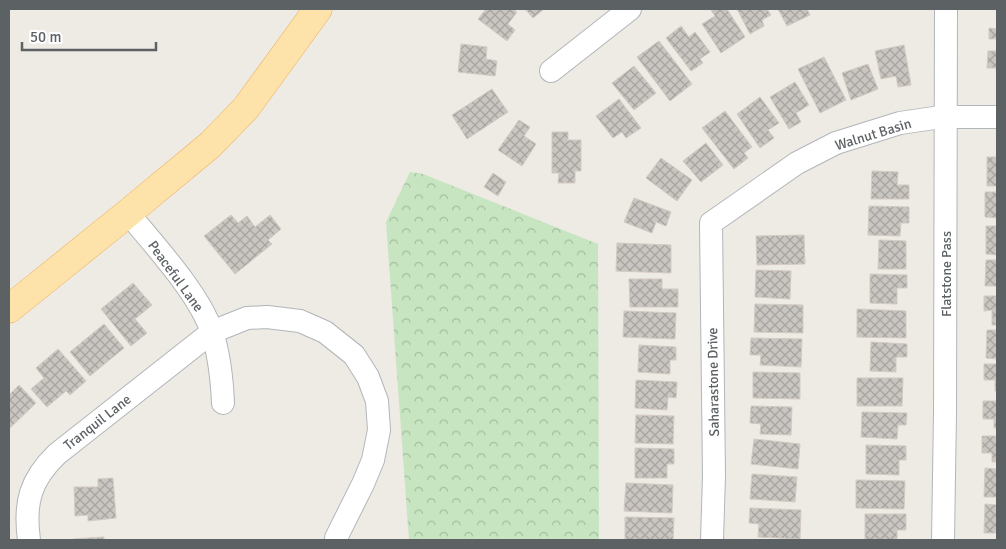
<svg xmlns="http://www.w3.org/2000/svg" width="1006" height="549" viewBox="0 0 1006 549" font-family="Signika,sans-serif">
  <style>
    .forest { fill: url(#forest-crowns) }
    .building { fill: url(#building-cross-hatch); stroke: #d3cbc2 }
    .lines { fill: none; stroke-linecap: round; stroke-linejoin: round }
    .minor-casing { stroke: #b1b6b9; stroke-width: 24 }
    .major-casing { stroke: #eeaf5d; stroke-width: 29 }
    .minor { stroke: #fff; stroke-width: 22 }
    .major { stroke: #fde3aa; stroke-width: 28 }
    .labels { text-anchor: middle; stroke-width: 4; stroke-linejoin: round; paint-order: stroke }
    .street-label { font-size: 14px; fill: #5c6164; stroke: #fff }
  </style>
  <defs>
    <pattern id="forest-crowns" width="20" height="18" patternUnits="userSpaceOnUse" patternTransform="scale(1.25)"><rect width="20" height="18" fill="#c7e5c1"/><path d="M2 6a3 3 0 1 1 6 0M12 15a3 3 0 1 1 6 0" fill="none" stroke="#a5bda0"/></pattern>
    <pattern id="building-cross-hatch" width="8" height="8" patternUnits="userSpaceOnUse" patternTransform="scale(1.25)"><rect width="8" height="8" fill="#c9c5c0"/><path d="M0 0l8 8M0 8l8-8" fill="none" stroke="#a6a3a0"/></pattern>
  </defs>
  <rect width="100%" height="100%" fill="#eeeae4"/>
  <polygon class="forest" points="410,172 423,174 598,244 599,540 409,540 386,222"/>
  <g class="building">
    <polygon points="486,9 513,9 517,12 508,24 515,30 507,41 478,19"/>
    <polygon points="525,9 544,9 533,18"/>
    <polygon points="712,9 727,9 745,37 721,53 702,24 715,16 711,10"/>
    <polygon points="737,9 767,9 771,15 762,20 764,26 750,34"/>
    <polygon points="778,9 807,9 810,15 787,26"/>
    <polygon points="681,26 689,37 695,32 710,52 700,59 703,63 691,71 666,38"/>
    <polygon points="989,28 997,29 997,39 989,39"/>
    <polygon points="659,41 692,84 670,101 637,57"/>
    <polygon points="461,44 487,47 486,59 497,61 495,76 458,72"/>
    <polygon points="904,45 911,85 898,87 896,76 881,79 875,51"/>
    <polygon points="988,51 997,51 997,79 996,68 987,68"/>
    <polygon points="824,57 846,100 820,113 798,69"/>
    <polygon points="868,64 878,89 851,100 842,73"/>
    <polygon points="634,66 656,93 634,110 612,83"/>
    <polygon points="795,82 809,105 796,113 801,122 789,129 770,97"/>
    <polygon points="492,89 508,112 467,139 452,115"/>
    <polygon points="760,97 779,123 768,130 774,138 760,148 737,114"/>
    <polygon points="619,99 641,128 626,138 622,132 613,138 596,116"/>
    <polygon points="725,111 752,147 744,153 748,158 734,169 702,128"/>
    <polygon points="519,120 530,127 524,136 536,144 522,166 498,150"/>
    <polygon points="552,132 568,132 568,140 581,140 581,171 575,171 575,183 558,183 559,173 552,173"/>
    <polygon points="706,143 723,165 701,182 683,161"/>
    <rect x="987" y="157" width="10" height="29"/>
    <polygon points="661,158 692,180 677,201 646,178"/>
    <polygon points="872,171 898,172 897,185 909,185 909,199 871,199"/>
    <polygon points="493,173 506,182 498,196 484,187"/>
    <polygon points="985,192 997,192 997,218 985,217"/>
    <polygon points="634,198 671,212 666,226 656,222 652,233 624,222"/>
    <polygon points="869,206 909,207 909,223 901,223 900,236 868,235"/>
    <polygon points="231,215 238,223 247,216 255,227 270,215 281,229 268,240 272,244 235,274 204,236"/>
    <polygon points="986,226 997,226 997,255 986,254"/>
    <polygon points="804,235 805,264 757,265 756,236"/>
    <polygon points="879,240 906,241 906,269 878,269"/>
    <polygon points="617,243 671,245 671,273 616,271"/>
    <polygon points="986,260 997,260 997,286 985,286"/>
    <polygon points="756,270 791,271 790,299 755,297"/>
    <polygon points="870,274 907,275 907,288 897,288 897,304 870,303"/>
    <polygon points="629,279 662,279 662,289 678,289 678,307 630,307"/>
    <polygon points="133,283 152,305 135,319 147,333 131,346 101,309"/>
    <polygon points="984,296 997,296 997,325 992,325 992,310 984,311"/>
    <polygon points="755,304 803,305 803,333 754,332"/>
    <polygon points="857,309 906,311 906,338 857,337"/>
    <polygon points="624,311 676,313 675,339 623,337"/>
    <polygon points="104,324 124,348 90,376 70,352"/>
    <polygon points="987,330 997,330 997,359 986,358"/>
    <polygon points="751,338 802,339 801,367 760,365 761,355 750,355"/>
    <polygon points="871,342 907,344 907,357 896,357 896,372 870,371"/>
    <polygon points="639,345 676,347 676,360 670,360 670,374 638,372"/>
    <polygon points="58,349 86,381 70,395 66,391 47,407 31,389 44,378 36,368"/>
    <polygon points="984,364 997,364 997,391 995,391 995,380 984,380"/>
    <polygon points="753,372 800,373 800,399 753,398"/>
    <polygon points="857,378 903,378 902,406 857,406"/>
    <polygon points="636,380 677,382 676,398 668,397 667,410 635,408"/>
    <polygon points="19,385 36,403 9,429 9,395"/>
    <polygon points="983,401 997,401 997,428 994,428 994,419 983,419"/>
    <polygon points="751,406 792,407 791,435 760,434 761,424 750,423"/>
    <polygon points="862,412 907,413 906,425 898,425 897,439 861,437"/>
    <polygon points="636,415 674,416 673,444 635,443"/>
    <polygon points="982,436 997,436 997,462 992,462 992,453 982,453"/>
    <polygon points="754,439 800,444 798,469 751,464"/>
    <polygon points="866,445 906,446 906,460 899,460 899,475 866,474"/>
    <polygon points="635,448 674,449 674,464 667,464 667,478 635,478"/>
    <polygon points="985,468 997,469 997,497 984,497"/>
    <polygon points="752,474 797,477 795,502 750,499"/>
    <polygon points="113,478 116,518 88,521 88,515 75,516 74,487 98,487 98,479"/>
    <polygon points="856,480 905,481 904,509 856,508"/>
    <polygon points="626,483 673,485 672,513 624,511"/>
    <polygon points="985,504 997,505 997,533 984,533"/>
    <polygon points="750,508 801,510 800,539 758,537 759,524 749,523"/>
    <polygon points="865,514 906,514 906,530 897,530 897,540 865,540"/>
    <polygon points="625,517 674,518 673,540 625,540"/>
    <polygon points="104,537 104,540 73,540 73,539"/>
  </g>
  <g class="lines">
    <defs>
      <g id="minor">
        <polyline points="551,71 630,9"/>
        <path d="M 128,213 C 154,245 199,293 212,332 C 219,354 222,380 223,403"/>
        <path d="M 29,540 C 24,503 30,480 57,454 L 212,332 L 247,318 L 267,317 L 300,321 L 325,332 L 354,355 L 368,377 L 377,401 L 379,430 L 373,460 L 363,484 L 336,538"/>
        <polyline points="712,540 714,476 711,223 797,163 836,143 900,123 941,117 997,117"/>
        <polyline points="943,540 945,413 946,9"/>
      </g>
      <polyline id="major" points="9,309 128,213 210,145 246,108 318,9"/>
    </defs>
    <use href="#minor" class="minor-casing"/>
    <use href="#major" class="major-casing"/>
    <use href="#minor" class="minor"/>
    <use href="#major" class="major"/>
  </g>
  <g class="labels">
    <g class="street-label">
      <text transform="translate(873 134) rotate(-17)" y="5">Walnut Basin</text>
      <text transform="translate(946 274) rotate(-90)" y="5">Flatstone Pass</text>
      <text transform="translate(176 276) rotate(54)" y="5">Peaceful Lane</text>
      <text transform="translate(713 382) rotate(-91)" y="5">Saharastone Drive</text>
      <text transform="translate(97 422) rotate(-38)" y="5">Tranquil Lane</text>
    </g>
  </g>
  <rect width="1006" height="549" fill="none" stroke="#5c6164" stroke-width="20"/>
  <path d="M22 42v8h134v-8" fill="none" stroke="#5c6164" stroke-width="2.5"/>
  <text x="30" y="42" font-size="15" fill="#5c6164" stroke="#ffffff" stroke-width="4" paint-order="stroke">50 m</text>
</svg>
